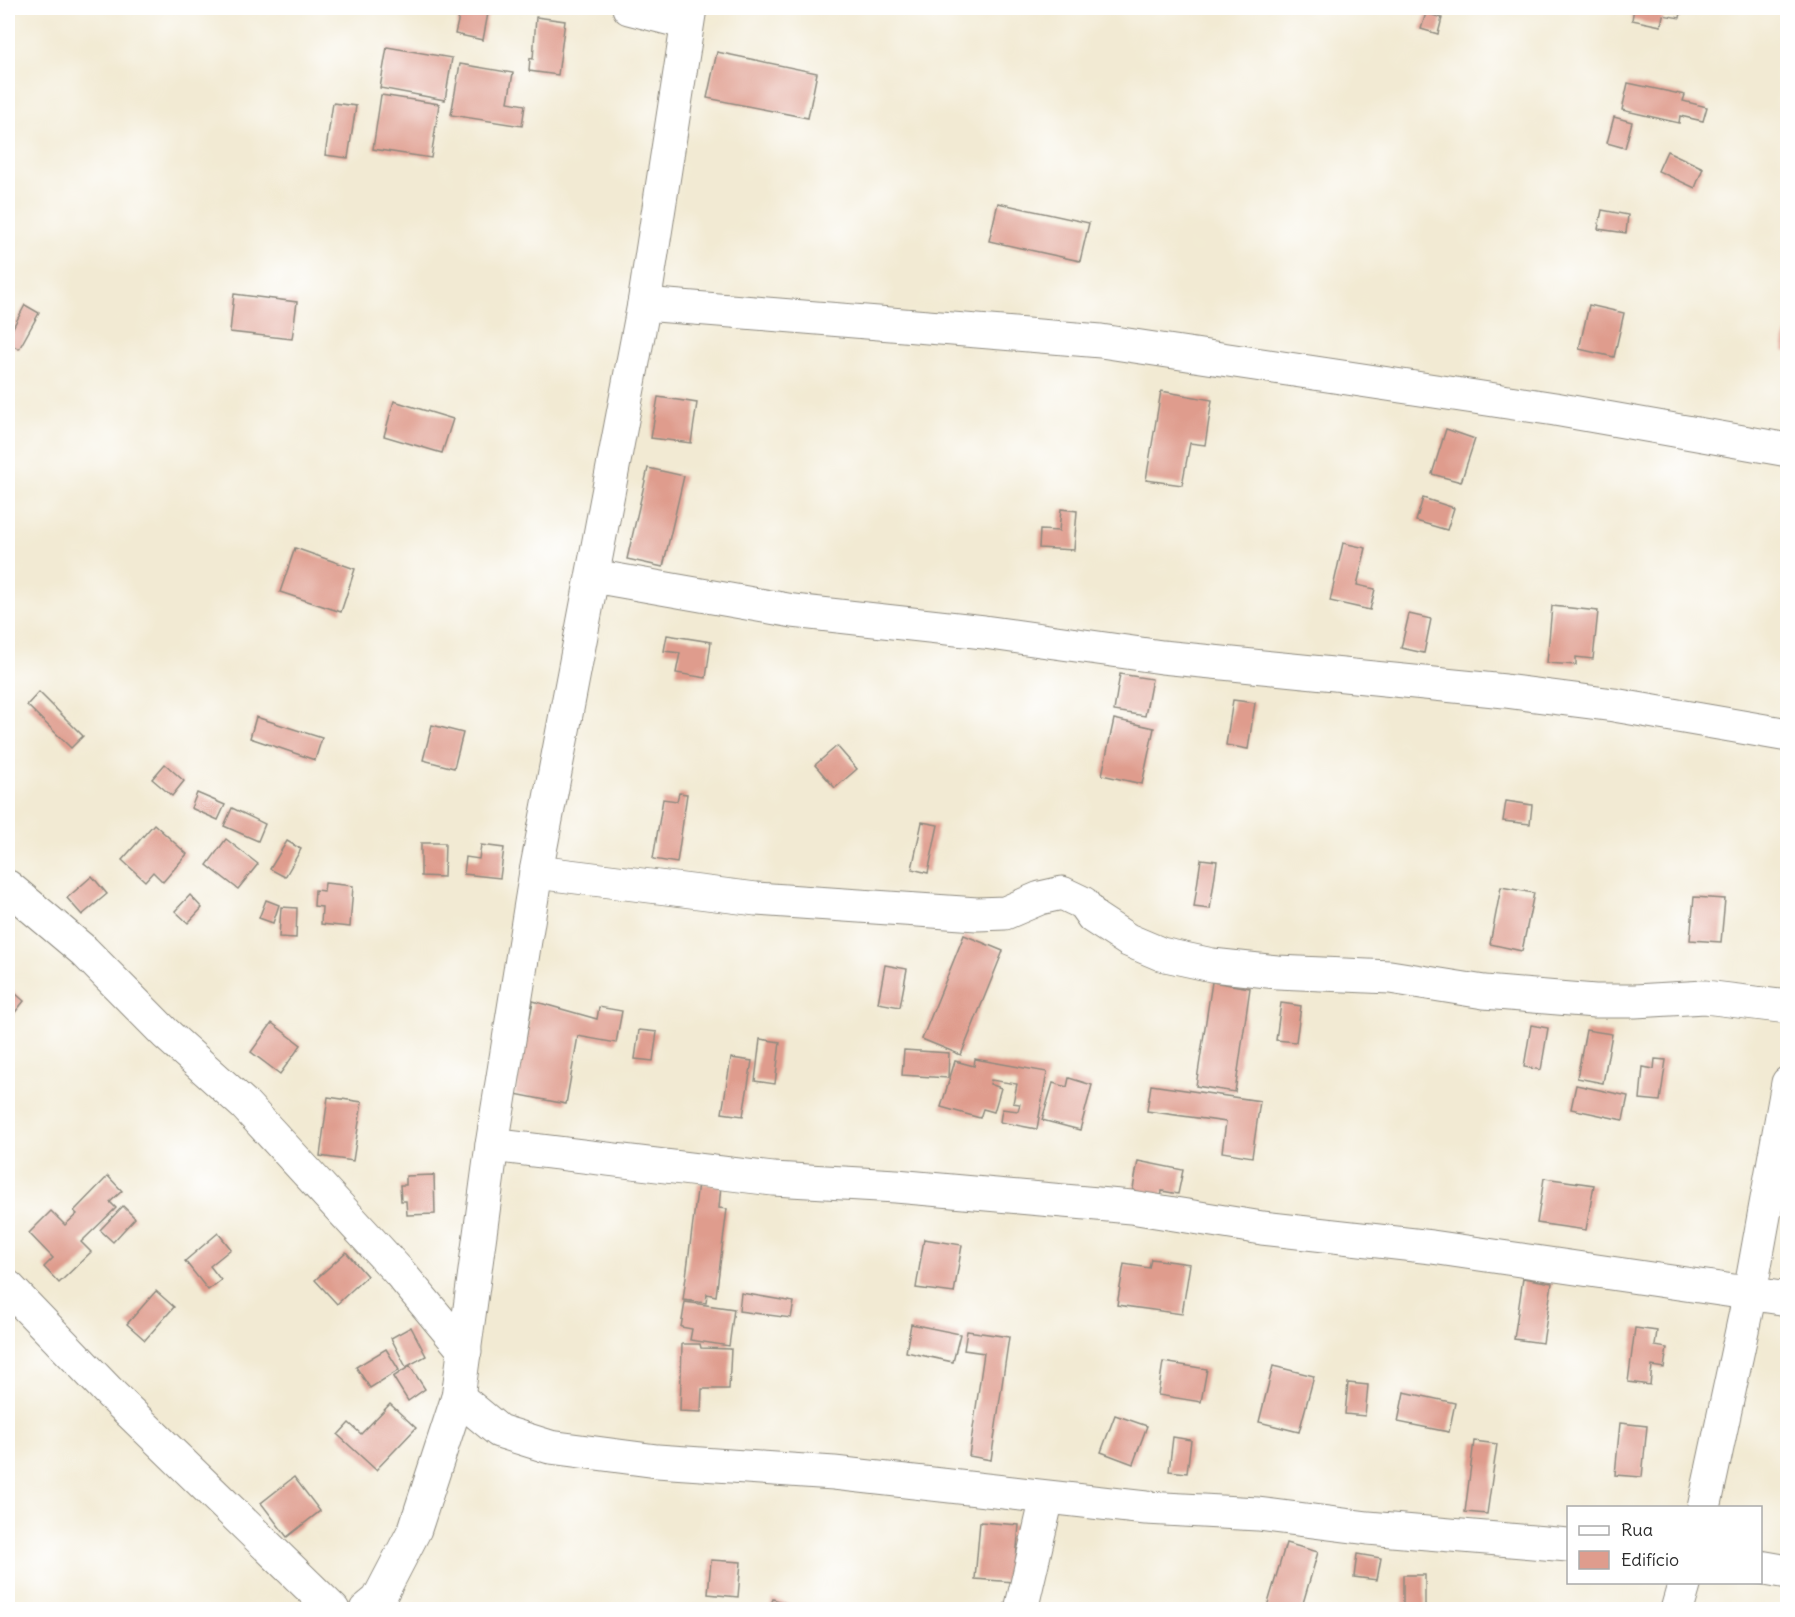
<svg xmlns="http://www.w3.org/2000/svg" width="1795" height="1617" viewBox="0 0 1795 1617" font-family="Delius,sans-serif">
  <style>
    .building { fill: #df9c8d }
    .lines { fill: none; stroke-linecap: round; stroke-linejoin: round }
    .minor-casing { stroke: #8e8a7f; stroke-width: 35 }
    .minor { stroke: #fff; stroke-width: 33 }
  </style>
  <rect width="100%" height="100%" fill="#fff"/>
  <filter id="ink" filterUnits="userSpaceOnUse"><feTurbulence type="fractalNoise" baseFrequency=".0167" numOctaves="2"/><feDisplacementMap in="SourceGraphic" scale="12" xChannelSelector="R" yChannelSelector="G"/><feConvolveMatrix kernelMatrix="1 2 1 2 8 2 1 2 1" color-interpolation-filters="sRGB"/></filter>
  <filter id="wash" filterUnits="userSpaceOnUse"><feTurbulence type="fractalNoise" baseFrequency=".008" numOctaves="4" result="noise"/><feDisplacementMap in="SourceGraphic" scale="24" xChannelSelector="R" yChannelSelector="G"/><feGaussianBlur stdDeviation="1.35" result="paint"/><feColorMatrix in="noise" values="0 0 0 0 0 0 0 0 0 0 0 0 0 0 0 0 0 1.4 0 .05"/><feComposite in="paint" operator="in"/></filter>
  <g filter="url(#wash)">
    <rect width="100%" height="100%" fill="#f2ead3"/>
    <g id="blocks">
      <g class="building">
        <polygon points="461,8 489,8 483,40 455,34"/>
        <polygon points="1634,8 1682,8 1680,18 1663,15 1661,26 1632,20"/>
        <polygon points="1426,13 1442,18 1438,34 1421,29"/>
        <polygon points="536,17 565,21 558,75 529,71 530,58 533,59"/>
        <polygon points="387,47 452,58 445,100 380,88"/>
        <polygon points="717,52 817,73 808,118 707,98"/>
        <polygon points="460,64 513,73 508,102 525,105 522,126 451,115"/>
        <polygon points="1628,83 1685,95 1683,101 1707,107 1703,121 1680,116 1679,123 1622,110"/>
        <polygon points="381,95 439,104 431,158 373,149"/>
        <polygon points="333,103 356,106 348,158 325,155"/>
        <polygon points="1614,117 1632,122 1625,148 1607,143"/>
        <polygon points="1667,151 1703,168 1695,188 1658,171"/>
        <polygon points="998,203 1089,223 1080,261 989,241"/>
        <polygon points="1602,210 1628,215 1626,233 1598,229"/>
        <polygon points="234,294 297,302 292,339 230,332"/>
        <polygon points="25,305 39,313 19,349 8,343 8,337"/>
        <polygon points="1589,305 1624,313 1614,357 1579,349"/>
        <polygon points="1786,334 1788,334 1788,352 1783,351"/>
        <polygon points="1161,391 1212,400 1205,445 1190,443 1182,485 1146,480"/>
        <polygon points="658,397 697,403 691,443 651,438"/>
        <polygon points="394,401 453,419 442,453 384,436"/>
        <polygon points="1446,429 1475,439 1461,482 1432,474"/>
        <polygon points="648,468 684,476 663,567 627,559"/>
        <polygon points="1423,498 1454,508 1447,530 1416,521"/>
        <polygon points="1061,509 1077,511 1074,550 1039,548 1040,530 1059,531"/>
        <polygon points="1343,543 1366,548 1357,585 1375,589 1370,610 1330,601"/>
        <polygon points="295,548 355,569 341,612 280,592"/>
        <polygon points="1552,606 1598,611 1593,659 1576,657 1576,665 1547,663"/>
        <polygon points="1409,614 1431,619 1424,653 1401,648"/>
        <polygon points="667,635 711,642 706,678 676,673 680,653 664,651"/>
        <polygon points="1120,674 1152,679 1145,716 1114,711"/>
        <polygon points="39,692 83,736 71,748 27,705"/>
        <polygon points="1233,700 1255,703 1248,749 1226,745"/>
        <polygon points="256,717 322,738 315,760 250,738"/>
        <polygon points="1114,719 1154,728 1142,784 1102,775"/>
        <polygon points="432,725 463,733 454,768 423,760"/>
        <polygon points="837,746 857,769 835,788 815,765"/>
        <polygon points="165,764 184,781 172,796 152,779"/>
        <polygon points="197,793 225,805 218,820 191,808"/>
        <polygon points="679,793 687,794 677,863 653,859 663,799 677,801"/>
        <polygon points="1506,801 1532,805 1530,824 1503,821"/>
        <polygon points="232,808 265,824 258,841 224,826"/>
        <polygon points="922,822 938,825 928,873 912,869"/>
        <polygon points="154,824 187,854 163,882 153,872 145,881 122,860"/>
        <polygon points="226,839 258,864 238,889 207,865"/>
        <polygon points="287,841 301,849 285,877 270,869"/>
        <polygon points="421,843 445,843 444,877 421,876"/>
        <polygon points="481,845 504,848 500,878 464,874 466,857 479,859"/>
        <polygon points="1201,859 1217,861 1210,909 1194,907"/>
        <polygon points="92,876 107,894 82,915 67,898"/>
        <polygon points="325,883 353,886 350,927 321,924 322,907 314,906 315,890 324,891"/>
        <polygon points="1501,887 1534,893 1522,951 1490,944"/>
        <polygon points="190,895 202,908 188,923 175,911"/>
        <polygon points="1694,897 1725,899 1721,942 1690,940"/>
        <polygon points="266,900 279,905 273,923 259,918"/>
        <polygon points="281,907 297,908 296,938 279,937"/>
        <polygon points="964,935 1003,951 961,1055 922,1039"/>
        <polygon points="885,965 907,969 900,1007 878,1003"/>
        <polygon points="1212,982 1250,988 1235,1092 1196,1086"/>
        <polygon points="8,987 24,1001 8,1021"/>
        <polygon points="533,1001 597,1019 599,1007 622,1011 616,1043 578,1036 566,1104 515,1094"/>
        <polygon points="1281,1003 1301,1006 1296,1042 1276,1040"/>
        <polygon points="272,1023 301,1045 280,1074 251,1052"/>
        <polygon points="1531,1025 1548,1028 1541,1070 1524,1067"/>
        <polygon points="639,1030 657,1032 653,1061 635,1059"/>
        <polygon points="1586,1030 1612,1034 1603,1083 1577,1078"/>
        <polygon points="760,1039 780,1042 775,1084 755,1081"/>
        <polygon points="904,1050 949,1053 948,1078 902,1075"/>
        <polygon points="731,1058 752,1061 743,1116 722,1113"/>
        <polygon points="975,1059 1047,1072 1037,1129 1000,1122 1002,1109 1018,1111 1020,1104 1013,1103 1017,1084 991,1080 990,1084 1001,1088 994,1112 983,1109 980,1118 941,1107 955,1061 974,1066"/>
        <polygon points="1655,1059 1666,1060 1660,1101 1640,1099 1643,1067 1654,1069"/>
        <polygon points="1069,1078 1092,1085 1080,1130 1042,1120 1053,1083 1067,1087"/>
        <polygon points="1151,1085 1260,1101 1252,1157 1222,1152 1226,1122 1147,1111"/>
        <polygon points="1576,1085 1628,1096 1623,1120 1571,1109"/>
        <polygon points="328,1097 362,1102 353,1161 320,1156"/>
        <polygon points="1138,1161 1183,1170 1178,1194 1162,1191 1161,1199 1132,1194"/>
        <polygon points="434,1175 435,1214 407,1215 406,1201 401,1201 400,1185 406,1185 406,1176"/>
        <polygon points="108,1176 122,1191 110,1202 116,1208 81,1242 91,1252 59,1283 44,1267 53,1258 29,1233 51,1211 65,1225 77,1214 74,1211"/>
        <polygon points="1544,1178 1594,1185 1586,1230 1537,1223"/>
        <polygon points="698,1183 721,1185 719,1208 727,1209 716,1296 707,1294 706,1303 683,1300"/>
        <polygon points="123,1206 135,1218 113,1242 100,1230"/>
        <polygon points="218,1233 231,1249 210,1266 221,1280 208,1290 185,1261"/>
        <polygon points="924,1239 962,1245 954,1293 916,1288"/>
        <polygon points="346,1252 367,1276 337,1304 315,1280"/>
        <polygon points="1151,1259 1190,1264 1182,1314 1117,1305 1124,1264 1149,1268"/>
        <polygon points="1523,1278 1552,1283 1543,1343 1514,1339"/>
        <polygon points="156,1291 174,1307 145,1340 127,1324"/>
        <polygon points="741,1293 794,1302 791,1318 739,1311"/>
        <polygon points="685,1302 734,1309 729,1346 690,1340 692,1329 681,1327"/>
        <polygon points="911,1324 960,1334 953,1362 906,1352"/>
        <polygon points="411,1327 426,1356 406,1367 391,1338"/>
        <polygon points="1635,1328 1657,1331 1655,1346 1667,1348 1664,1368 1652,1366 1650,1385 1628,1382"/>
        <polygon points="967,1331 1009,1337 991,1460 969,1456 984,1353 964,1350"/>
        <polygon points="682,1344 700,1344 701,1348 731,1349 729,1389 702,1389 701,1412 680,1411"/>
        <polygon points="386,1349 399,1370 370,1388 356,1367"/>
        <polygon points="1163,1362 1207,1369 1201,1402 1158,1395"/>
        <polygon points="410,1366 425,1389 408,1401 393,1377"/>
        <polygon points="1273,1366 1314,1376 1299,1432 1259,1422"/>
        <polygon points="1348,1383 1368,1385 1365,1416 1345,1414"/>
        <polygon points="1404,1392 1455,1403 1449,1432 1398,1422"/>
        <polygon points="390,1404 416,1428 376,1470 338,1435 349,1423 361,1434"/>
        <polygon points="1786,1413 1788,1413 1788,1435 1783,1434"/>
        <polygon points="1115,1415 1147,1426 1133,1464 1101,1452"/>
        <polygon points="1620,1423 1647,1426 1642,1477 1615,1475"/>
        <polygon points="1173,1437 1191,1440 1187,1473 1169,1471"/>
        <polygon points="1474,1441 1497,1444 1487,1514 1465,1512"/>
        <polygon points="294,1477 320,1511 287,1537 261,1503"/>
        <polygon points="980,1522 1019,1525 1014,1582 975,1579"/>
        <polygon points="1286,1543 1318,1552 1301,1610 1266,1610"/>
        <polygon points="1357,1554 1381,1558 1377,1580 1354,1577"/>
        <polygon points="711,1560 741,1562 738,1597 708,1594"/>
        <rect x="1403" y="1575" width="22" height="35"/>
        <polygon points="773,1599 804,1609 804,1610 769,1610"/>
      </g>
    </g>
  </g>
  <g filter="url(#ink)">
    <use href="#blocks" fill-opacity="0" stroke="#8e8a7f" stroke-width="1.5"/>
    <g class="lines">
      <defs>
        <g id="minor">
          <polyline points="629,8 687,23"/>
          <polyline points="644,304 1101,341 1555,409 1788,450"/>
          <polyline points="593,576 793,611 984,632 1162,657 1505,691 1614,705 1788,735"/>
          <polyline points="536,872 756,899 977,914 1005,913 1040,898 1062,893 1083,903 1093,917 1128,940 1161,954 1212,965 1277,972 1390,977 1484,992 1595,1001 1635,1001 1705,997 1788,1007"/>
          <polyline points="8,887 84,951 165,1033 245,1105 399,1272 465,1351"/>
          <polyline points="492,1145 773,1179 896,1186 1131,1207 1262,1228 1432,1247 1788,1299"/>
          <polyline points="8,1287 112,1395 333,1610"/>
          <polyline points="458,1397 499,1431 550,1447 657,1461 834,1473 1146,1508 1258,1514 1368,1528 1568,1545"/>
          <polyline points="1704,1508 1750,1293 1788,1083"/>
          <polyline points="1760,1567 1788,1572"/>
          <polyline points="366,1610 378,1600 415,1529 458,1397 492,1145 536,872 644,304 690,8"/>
          <polyline points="1021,1610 1047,1498"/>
          <polyline points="1677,1610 1685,1582"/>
        </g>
      </defs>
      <use href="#minor" class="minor-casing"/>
      <use href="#minor" class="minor"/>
    </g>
  </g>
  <rect width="1795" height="1617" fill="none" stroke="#fff" stroke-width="30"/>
  <rect x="1567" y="1506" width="195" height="78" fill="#ffffff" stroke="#aaaaaa" stroke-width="1.5"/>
  <rect x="1579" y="1526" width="30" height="9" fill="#ffffff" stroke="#aaaaaa" stroke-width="1.5"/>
  <text x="1621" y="1536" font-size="18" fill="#2b2b2b">Rua</text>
  <rect x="1579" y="1551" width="30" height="18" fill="#df9c8d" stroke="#aaaaaa" stroke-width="1.5"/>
  <text x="1621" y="1566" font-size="18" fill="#2b2b2b">Edifício</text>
</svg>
